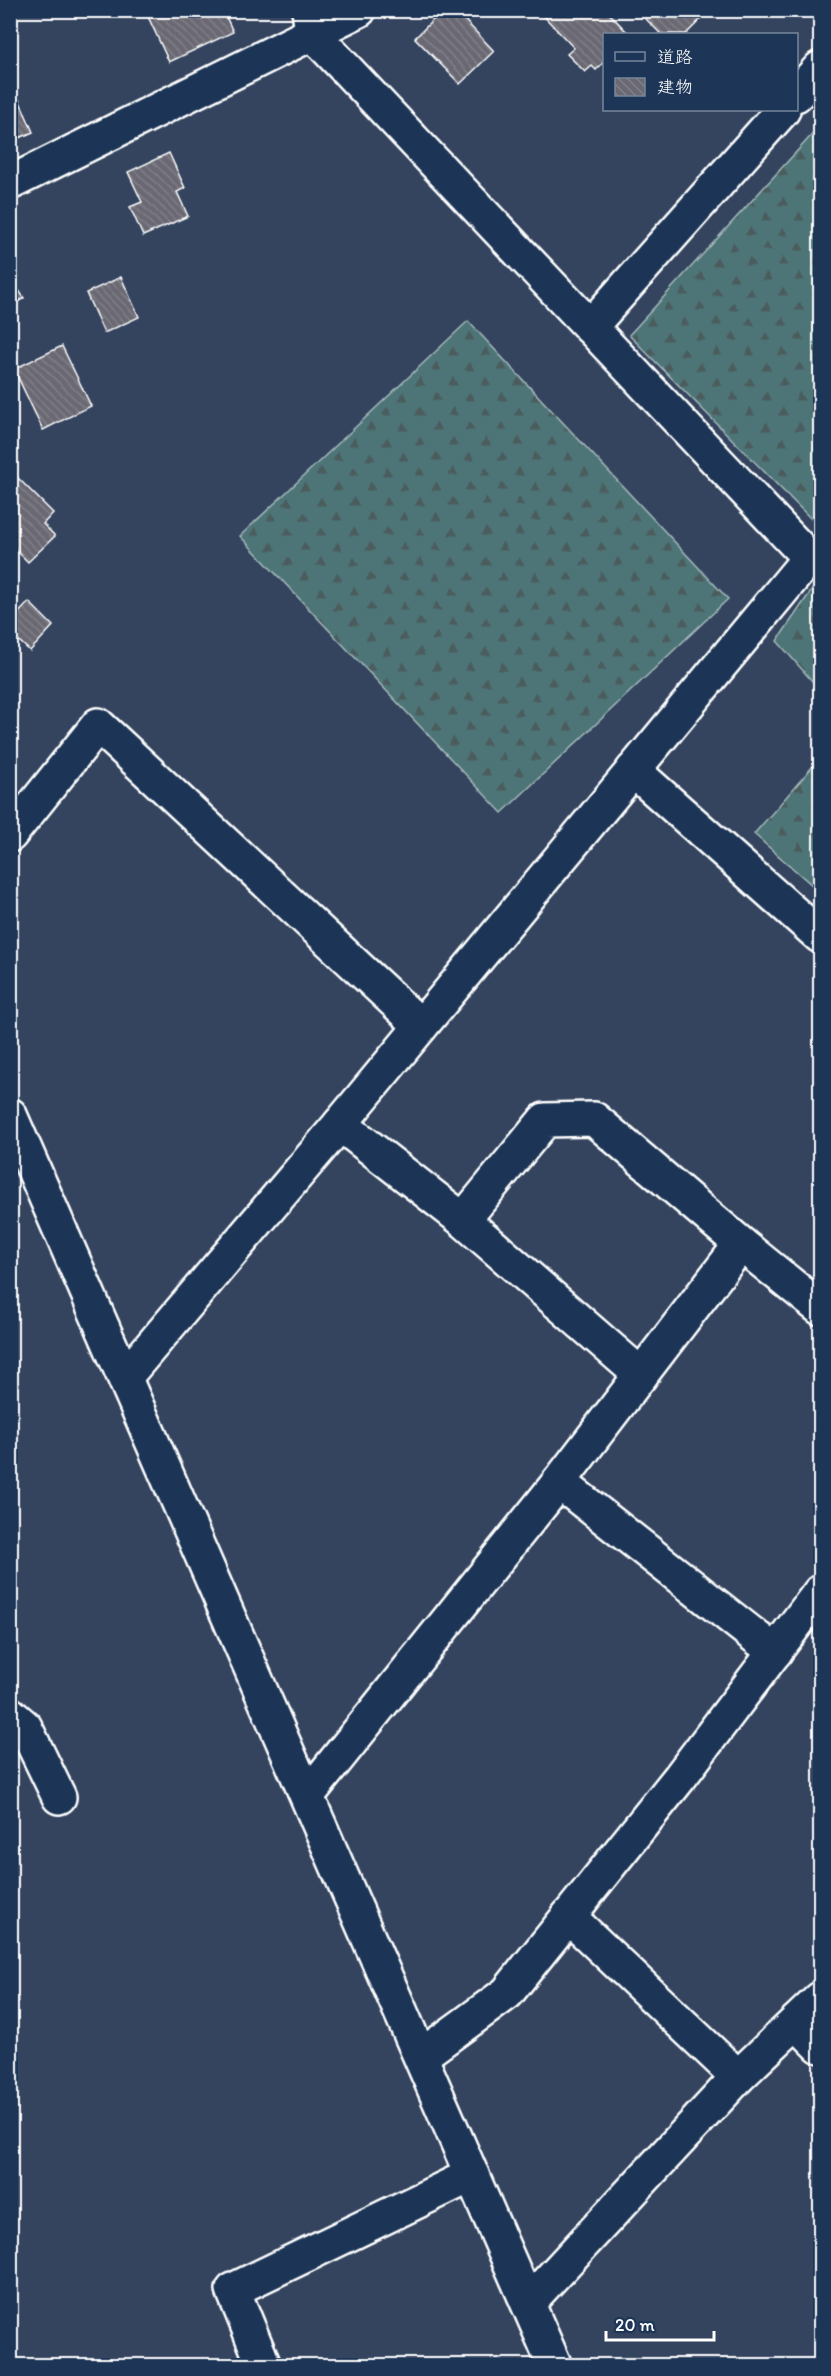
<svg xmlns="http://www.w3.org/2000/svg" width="831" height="2376" viewBox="0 0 831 2376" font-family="Itim,'Klee One',sans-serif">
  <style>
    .forest { fill: url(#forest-firs); stroke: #a6babb; stroke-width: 1.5 }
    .building { fill: url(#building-back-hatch); stroke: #fff; stroke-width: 1.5 }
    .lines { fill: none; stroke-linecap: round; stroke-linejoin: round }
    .minor-casing { stroke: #fff; stroke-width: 38 }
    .tertiary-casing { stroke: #fff; stroke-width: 38 }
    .minor { stroke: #1d3557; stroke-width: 33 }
    .tertiary { stroke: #1d3557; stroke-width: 33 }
  </style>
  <defs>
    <pattern id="forest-firs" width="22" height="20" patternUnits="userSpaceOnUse" patternTransform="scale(1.5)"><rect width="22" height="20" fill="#4d7477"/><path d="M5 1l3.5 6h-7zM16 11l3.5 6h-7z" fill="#4c5c5d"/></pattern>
    <pattern id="building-back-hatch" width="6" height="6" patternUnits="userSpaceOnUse" patternTransform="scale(1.5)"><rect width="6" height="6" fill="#6a6873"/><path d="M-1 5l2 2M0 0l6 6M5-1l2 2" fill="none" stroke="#807f88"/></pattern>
  </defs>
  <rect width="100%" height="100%" fill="#34445f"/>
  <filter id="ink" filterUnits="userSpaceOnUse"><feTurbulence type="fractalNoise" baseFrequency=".0167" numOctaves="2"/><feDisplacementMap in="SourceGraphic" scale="12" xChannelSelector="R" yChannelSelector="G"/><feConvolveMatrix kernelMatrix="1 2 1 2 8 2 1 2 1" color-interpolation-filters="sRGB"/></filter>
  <g filter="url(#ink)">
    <g class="forest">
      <polygon points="820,126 820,528 629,335"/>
      <polygon points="468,321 728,599 502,813 240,536"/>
      <polygon points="820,578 820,690 777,641"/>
      <polygon points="820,758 820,892 754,834"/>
    </g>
    <g class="building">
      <polygon points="145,10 223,10 233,32 169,62"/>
      <polygon points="443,10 455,10 494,51 460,84 415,38"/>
      <polygon points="538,10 606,10 629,34 604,34 604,62 596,70 592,66 585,72 567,54 574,48"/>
      <polygon points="637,10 693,10 701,19 686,34 661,34"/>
      <polygon points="15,90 33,132 10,142 10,92"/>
      <polygon points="169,153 185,188 177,192 188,216 143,236 130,207 142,202 128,172"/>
      <polygon points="10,277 24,298 10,307"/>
      <polygon points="121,277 139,317 104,333 86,293"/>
      <polygon points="62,346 91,406 43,430 14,369"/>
      <polygon points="10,470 53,513 43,524 55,536 28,562 10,544"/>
      <polygon points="29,602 53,626 30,651 10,633 10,622"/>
    </g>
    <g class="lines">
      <defs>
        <g id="minor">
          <polyline points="796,95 820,68"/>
          <polyline points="590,327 783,110"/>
          <polyline points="633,770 820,936"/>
          <polyline points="10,835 98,725 421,1026"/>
          <polyline points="10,1115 555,2366"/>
          <polyline points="340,1124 463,1220"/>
          <polyline points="641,1375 463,1220 545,1120 594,1119 741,1244"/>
          <polyline points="125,1377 340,1124 809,558 312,33 309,10"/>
          <polyline points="559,1482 775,1652"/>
          <polyline points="10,1714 25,1727 59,1797"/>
          <polyline points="308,1795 559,1482 741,1244 820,1308"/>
          <polyline points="568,1916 738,2077"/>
          <polyline points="796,2022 820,2046"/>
          <polyline points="421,2056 507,1993 680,1777 820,1592"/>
          <polyline points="528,2303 738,2077 820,1999"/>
          <polyline points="264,2366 233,2290 472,2175"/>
        </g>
        <polyline id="tertiary" points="10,183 359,10"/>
      </defs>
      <use href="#minor" class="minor-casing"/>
      <use href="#tertiary" class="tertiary-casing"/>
      <use href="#minor" class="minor"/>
      <use href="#tertiary" class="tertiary"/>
    </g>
  </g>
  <rect width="831" height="2376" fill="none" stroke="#1d3557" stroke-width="36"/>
  <rect x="18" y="18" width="795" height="2340" fill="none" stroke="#fff" stroke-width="2" filter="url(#ink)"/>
  <rect x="603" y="33" width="195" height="78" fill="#1d3557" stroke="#77869a" stroke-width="1.5"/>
  <rect x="615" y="52" width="30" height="9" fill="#1d3557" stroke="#77869a" stroke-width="1.5"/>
  <text x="657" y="63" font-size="18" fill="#ffffff">道路</text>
  <rect x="615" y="78" width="30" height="18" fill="url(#building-back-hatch)" stroke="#77869a" stroke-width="1.5"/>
  <text x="657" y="93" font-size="18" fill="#ffffff">建物</text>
  <path d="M606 2331v9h108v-9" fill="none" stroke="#ffffff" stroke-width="3"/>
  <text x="615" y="2331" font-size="18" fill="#ffffff" stroke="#1d3557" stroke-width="4.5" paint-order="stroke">20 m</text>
</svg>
